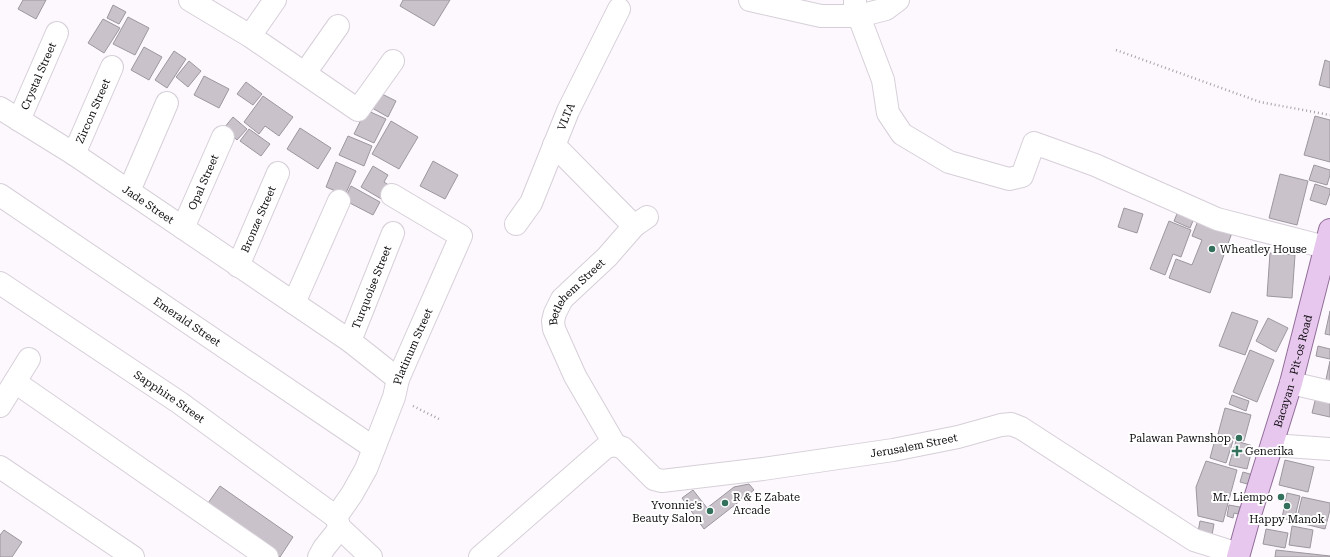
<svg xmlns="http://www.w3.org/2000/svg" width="1330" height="557" viewBox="0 0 1330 557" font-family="'Roboto Serif',serif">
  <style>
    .building { fill: #c9c2cb; stroke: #9c969e }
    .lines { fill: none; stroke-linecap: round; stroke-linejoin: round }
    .minor-casing { stroke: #d6cfd8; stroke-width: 24 }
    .major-casing { stroke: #916e99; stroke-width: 24 }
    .path { stroke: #a6a2a7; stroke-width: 2.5; stroke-dasharray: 1 3; stroke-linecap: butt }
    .minor { stroke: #fff; stroke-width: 22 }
    .major { stroke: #e8c7ef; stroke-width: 22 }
    .poi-dot { fill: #33715d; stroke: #fff; stroke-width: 1.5 }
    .labels { text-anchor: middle; stroke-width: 4; stroke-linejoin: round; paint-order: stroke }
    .street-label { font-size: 11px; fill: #0e0c0f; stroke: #fff }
    .poi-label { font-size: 11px; fill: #0e0c0f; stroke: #fff; text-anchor: start }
  </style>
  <rect width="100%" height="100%" fill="#fdf7fe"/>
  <g class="building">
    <polygon points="23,0 46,0 36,19 18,9"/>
    <polygon points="403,0 450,0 434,26 400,6"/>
    <polygon points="113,5 126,12 119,24 107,18"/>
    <polygon points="128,17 149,28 135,55 113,44"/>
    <polygon points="103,19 120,28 104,53 88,43"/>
    <polygon points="144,47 162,57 149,80 131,70"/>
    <polygon points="174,51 186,59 167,88 155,80"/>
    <polygon points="1325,60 1330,62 1330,88 1319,85"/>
    <polygon points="189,61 201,71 188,87 176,77"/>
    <polygon points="204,76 229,89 219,108 194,95"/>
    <polygon points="246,82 262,94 253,105 237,94"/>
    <polygon points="380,93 396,101 388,117 372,108"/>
    <polygon points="263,96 293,117 279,136 265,126 259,134 244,122"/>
    <polygon points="366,110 386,119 374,143 354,134"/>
    <polygon points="1315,116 1330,120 1330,162 1304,155"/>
    <polygon points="233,117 247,129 237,140 224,128"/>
    <polygon points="391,121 418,137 399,169 372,154"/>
    <polygon points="300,128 331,148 318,169 287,149"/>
    <polygon points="249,129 270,144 261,156 240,141"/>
    <polygon points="348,136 372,146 364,166 339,155"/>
    <polygon points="433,161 458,175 445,199 420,186"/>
    <polygon points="336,162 356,171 345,195 326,187"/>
    <polygon points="1314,165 1330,170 1330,175 1327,185 1309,180"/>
    <polygon points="373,166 388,175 384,182 390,186 383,200 361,187"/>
    <polygon points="1280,174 1308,181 1297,225 1269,218"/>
    <polygon points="1315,184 1330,189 1330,193 1326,205 1310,200"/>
    <polygon points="351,186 380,202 373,215 344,200"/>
    <polygon points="1124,208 1143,214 1137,233 1118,227"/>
    <polygon points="1179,209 1195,216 1190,228 1174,221"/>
    <polygon points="1199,218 1233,230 1210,293 1169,278 1176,259 1192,265 1202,240 1192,236"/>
    <polygon points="1169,221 1191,230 1181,257 1173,254 1165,275 1150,269"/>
    <polygon points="1270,253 1295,255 1292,298 1267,296"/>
    <polygon points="1330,311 1330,335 1325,334"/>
    <polygon points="1232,312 1258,321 1245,355 1219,346"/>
    <polygon points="1268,318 1288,328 1276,352 1256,341"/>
    <polygon points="1318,346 1330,349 1330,359 1316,356"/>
    <polygon points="1250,350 1274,360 1257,402 1233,392"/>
    <polygon points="1330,361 1330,385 1325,384"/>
    <polygon points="1232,395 1249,401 1246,411 1229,404"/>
    <polygon points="1316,397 1330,400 1330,417 1312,413"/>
    <polygon points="1225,408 1251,415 1244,441 1218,434"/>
    <polygon points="1216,436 1233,441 1226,463 1210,458"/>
    <polygon points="1236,441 1253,446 1247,469 1229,465"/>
    <polygon points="1285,460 1314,467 1308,492 1279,485"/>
    <polygon points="1206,461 1237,470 1223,522 1198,516 1196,487"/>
    <polygon points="1243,472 1253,475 1251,485 1240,482"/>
    <polygon points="749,484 754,490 704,529 682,498 693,490 707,508 734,487"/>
    <polygon points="220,486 293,537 280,557 206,506"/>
    <polygon points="1287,493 1300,496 1294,521 1282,518"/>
    <polygon points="1302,497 1330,503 1330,510 1325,529 1296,522"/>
    <polygon points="1229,505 1240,507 1238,514 1234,513 1233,518 1227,516"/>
    <polygon points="1200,521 1214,524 1212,535 1198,532"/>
    <polygon points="1292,526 1313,530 1310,548 1289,545"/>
    <polygon points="1266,529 1288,533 1285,548 1263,544"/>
    <polygon points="4,530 22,542 12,557 0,557 0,535"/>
    <polygon points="1276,550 1330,556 1330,557 1275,557"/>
  </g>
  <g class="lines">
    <defs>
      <g id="minor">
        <polyline points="190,0 250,36 358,110 393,61"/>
        <polyline points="750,0 821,16 859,16 886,9 898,0"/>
        <polyline points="855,0 855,6 883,80 888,113 902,134 949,162 1009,179 1022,176 1034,143 1095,165 1217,219 1325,247"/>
        <polyline points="250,36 275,0"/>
        <polyline points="305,73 338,26"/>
        <path id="s1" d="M 0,108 L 74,154 L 350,341 L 398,379"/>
        <path id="s2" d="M 19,120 L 57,33"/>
        <polyline points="554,145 634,226"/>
        <path id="s3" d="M 74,154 L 112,67"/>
        <polyline points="129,191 167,103"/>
        <path id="s4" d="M 0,195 L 374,448"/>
        <path id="s5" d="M 516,224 L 531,203 L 568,111 L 619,9"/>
        <path id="s6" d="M 183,228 L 223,137"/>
        <path id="s7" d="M 238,266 L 278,173"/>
        <path id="s8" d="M 0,283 L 180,403 L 336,517"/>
        <polyline points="294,303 339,201"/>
        <path id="s9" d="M 350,341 L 393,233"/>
        <polyline points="15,382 267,557"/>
        <polyline points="1291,383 1330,392"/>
        <polyline points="0,406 29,359"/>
        <path id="s10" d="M 615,445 L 623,448 L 654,479 L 662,481 L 763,469 L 893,450 L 958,437 L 1001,425 L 1011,424 L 1021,428 L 1194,540 L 1238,554"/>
        <path id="s11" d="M 615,445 L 575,376 L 554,329 L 553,321 L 555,313 L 562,299 L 607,257 L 634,226 L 647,217"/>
        <polyline points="1272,445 1330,449"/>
        <polyline points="0,467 133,557"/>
        <path id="s12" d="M 336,517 L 352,494 L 366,469 L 394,397 L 398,379 L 461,236 L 392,195"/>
        <polyline points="336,517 340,528 371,557"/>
        <polyline points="319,557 324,548 340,528"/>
        <polyline points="480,557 606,447 615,445"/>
      </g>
      <g id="major">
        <path id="s13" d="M 1238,557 L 1248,521 L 1291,383 L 1330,230"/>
      </g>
    </defs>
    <use href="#minor" class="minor-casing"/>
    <use href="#major" class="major-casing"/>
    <g class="path">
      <polyline points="1116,50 1260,102 1330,115"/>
      <polyline points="413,406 439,419"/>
    </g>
    <use href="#minor" class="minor"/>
    <use href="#major" class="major"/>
  </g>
  <g class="poi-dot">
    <circle cx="1212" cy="249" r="4"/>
    <circle cx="1239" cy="438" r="4"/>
    <path d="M1235 445h4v4h4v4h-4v4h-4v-4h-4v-4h4z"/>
    <circle cx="1281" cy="497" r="4"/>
    <circle cx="725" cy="503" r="4"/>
    <circle cx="1287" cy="506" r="4"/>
    <circle cx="710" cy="511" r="4"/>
  </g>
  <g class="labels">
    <g class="street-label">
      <text dy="4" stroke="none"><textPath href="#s2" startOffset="48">Crystal Street</textPath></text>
      <text dy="4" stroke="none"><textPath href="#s3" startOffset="47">Zircon Street</textPath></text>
      <text dy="4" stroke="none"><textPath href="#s5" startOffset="119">VLTA</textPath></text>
      <text dy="4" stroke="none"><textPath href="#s6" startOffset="50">Opal Street</textPath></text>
      <text dy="4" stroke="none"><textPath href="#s1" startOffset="177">Jade Street</textPath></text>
      <text dy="4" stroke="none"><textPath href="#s7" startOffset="51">Bronze Street</textPath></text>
      <text dy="4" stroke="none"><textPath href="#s9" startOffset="58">Turquoise Street</textPath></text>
      <text dy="4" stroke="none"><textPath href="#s11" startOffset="177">Betlehem Street</textPath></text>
      <text dy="4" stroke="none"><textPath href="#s4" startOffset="226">Emerald Street</textPath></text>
      <text dy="4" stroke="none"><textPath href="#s12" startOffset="188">Platinum Street</textPath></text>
      <text dy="4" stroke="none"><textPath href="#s13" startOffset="194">Bacayan - Pit-os Road</textPath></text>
      <text dy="4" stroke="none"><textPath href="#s8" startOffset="204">Sapphire Street</textPath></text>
      <text dy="4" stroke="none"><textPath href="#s10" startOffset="315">Jerusalem Street</textPath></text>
    </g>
    <g class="poi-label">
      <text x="1220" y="253">Wheatley House</text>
      <text x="1231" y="442" text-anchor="end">Palawan Pawnshop</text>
      <text x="1245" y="455">Generika</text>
      <text x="733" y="501">R &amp; E Zabate<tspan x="733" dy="13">Arcade</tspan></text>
      <text x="1273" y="501" text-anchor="end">Mr. Liempo</text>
      <text x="702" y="509" text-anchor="end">Yvonnie's<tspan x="702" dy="13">Beauty Salon</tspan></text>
      <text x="1287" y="523" text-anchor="middle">Happy Manok</text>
    </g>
  </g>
</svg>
